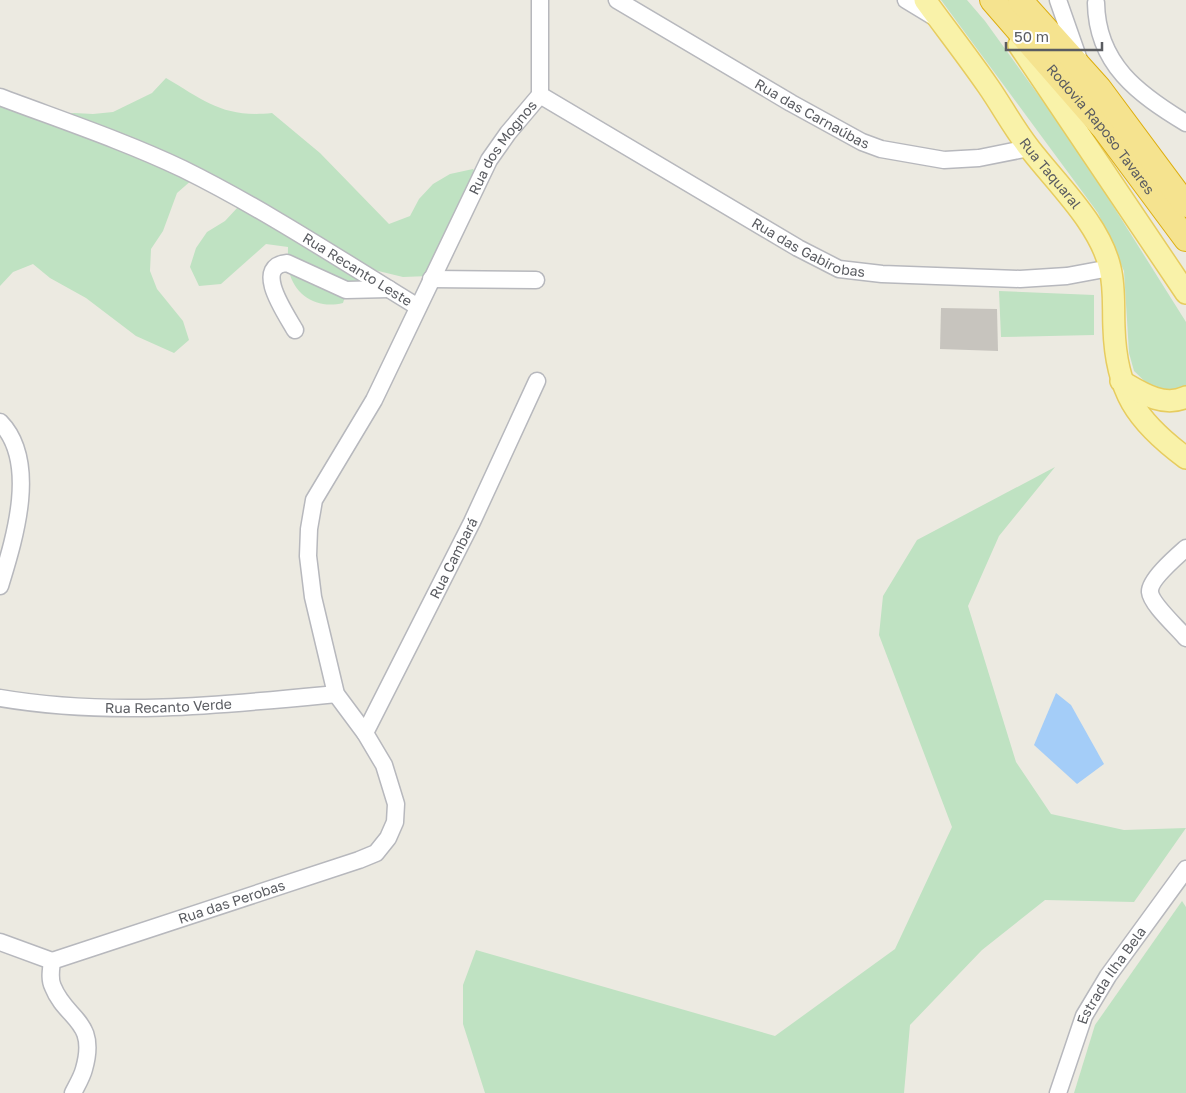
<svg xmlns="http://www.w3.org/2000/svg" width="1186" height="1093" viewBox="0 0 1186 1093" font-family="'Golos Text',sans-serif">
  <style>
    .green { fill: #bfe2c2 }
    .water { fill: #a4cdf8 }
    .building { fill: #c7c4be }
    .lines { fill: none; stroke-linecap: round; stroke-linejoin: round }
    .minor-casing { stroke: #b7b8bd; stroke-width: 19 }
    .major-casing { stroke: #e7cc5f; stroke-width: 24 }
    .highway-casing { stroke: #ddae10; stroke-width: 26 }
    .minor { stroke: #fff; stroke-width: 16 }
    .major { stroke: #f9f2a9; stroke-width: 21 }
    .highway { stroke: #f5e38f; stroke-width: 24 }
    .labels { text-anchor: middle; stroke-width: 5; stroke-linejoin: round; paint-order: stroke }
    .street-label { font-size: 14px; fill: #5a5c61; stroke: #fff }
  </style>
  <rect width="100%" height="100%" fill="#eceae1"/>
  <g class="green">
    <polygon points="941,0 967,0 985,21 1078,150 1186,322 1186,389 1155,391 1134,371 1129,353 1124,271 1098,213"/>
    <path d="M 166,78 C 205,101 223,118 272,113 L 320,153 L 389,224 L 410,216 L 419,199 L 433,184 L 450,174 L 473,169 L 475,172 L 429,276 L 403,277 L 370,269 C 359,285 349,284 343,303 C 318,309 295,297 289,271 C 287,264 288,255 288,247 L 266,244 L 221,284 L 199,286 L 190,267 L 196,248 L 207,232 L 225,221 L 238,207 L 193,179 L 177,193 L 163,231 L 151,249 L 150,271 L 157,289 L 183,321 L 189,340 L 174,353 L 136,336 L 86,298 L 50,278 L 33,264 L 13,272 L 0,286 L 0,95 L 54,115 L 74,113 L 93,114 L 113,112 L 152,93 Z"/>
    <polygon points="999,291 1094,295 1094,335 1001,337"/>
    <polygon points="1055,467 999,536 968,606 1016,762 1051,814 1124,830 1186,828 1134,902 1045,900 982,950 910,1025 904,1093 485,1093 463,1024 463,985 476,950 775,1036 895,949 952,827 879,635 883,596 917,540"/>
    <polygon points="1182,901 1186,907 1186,1093 1074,1093 1095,1025"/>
  </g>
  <polygon class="water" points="1056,693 1071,705 1104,764 1077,784 1034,745"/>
  <polygon class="building" points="941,308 997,309 998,351 940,349"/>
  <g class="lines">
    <defs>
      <g id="minor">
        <polyline points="540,0 540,95"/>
        <path id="s1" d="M 617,0 L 791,103 L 862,142 L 881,149 L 944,160 L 979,158 L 1029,148"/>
        <polyline points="906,0 934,17"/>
        <polyline points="1058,0 1079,60"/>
        <path d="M 1096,3 C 1097,64 1138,94 1186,123"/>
        <path id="s2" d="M 540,95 L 798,248 L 839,269 L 882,274 L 1020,279 L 1067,276 L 1110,268"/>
        <path id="s3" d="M 0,97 C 61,120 124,141 183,169 C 264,209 341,260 418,307"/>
        <polyline points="431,279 536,280"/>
        <path d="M 295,330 C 286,314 252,266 287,263 L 346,290 L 389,289"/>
        <path d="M 0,422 C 39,462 14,540 0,586"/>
        <path d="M 1186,548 C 1177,556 1149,580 1150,592 C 1151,604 1178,628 1186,638"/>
        <path id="s4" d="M 0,698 C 111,717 224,705 336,694"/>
        <path id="s5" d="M 365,733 L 472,522 L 537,381"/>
        <polyline points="0,942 52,961"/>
        <path id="s6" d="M 52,961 L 359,860 L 376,853 L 388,838 L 395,822 L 396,804 L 384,765 L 365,733 L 336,694 L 313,597 L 308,556 L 309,529 L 314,500 L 374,400 L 489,160 L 508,133 L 540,95"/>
        <path d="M 52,961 C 51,970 49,979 53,987 C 66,1020 98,1020 84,1069 C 82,1077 77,1085 73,1093"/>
        <path id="s7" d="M 1058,1093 L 1084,1016 L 1108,976 L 1186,869"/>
      </g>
      <g id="major">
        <path id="s8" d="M 925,0 C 946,29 968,57 988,86 C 1002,106 1014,129 1030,149 C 1057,184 1100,224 1110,268 C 1115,288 1113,308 1114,328 C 1116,391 1136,421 1186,458"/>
        <polyline points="1019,45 1186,293"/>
        <path d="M 1121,381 C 1140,392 1163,408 1186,397"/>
      </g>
      <g id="highway">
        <path id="s9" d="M 992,0 L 1105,130 L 1186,239"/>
        <polyline points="1020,0 1099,88 1186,205"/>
      </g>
    </defs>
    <use href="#minor" class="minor-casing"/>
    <use href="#major" class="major-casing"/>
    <use href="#highway" class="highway-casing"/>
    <use href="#minor" class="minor"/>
    <use href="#major" class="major"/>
    <use href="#highway" class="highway"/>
  </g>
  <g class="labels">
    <g class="street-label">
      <text dy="5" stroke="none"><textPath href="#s1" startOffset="226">Rua das Carnaúbas</textPath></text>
      <text dy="5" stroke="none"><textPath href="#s9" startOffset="169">Rodovia Raposo Tavares</textPath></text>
      <text dy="5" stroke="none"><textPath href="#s6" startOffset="1121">Rua dos Mognos</textPath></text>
      <text dy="5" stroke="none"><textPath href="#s8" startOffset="214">Rua Taquaral</textPath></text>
      <text dy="5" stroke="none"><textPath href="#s2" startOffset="310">Rua das Gabirobas</textPath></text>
      <text dy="5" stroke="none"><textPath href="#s3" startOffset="398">Rua Recanto Leste</textPath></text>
      <text dy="5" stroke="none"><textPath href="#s5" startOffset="196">Rua Cambará</textPath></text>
      <text dy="5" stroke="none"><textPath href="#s4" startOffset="169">Rua Recanto Verde</textPath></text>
      <text dy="5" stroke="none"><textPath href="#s6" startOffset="189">Rua das Perobas</textPath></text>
      <text dy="5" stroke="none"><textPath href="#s7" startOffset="130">Estrada Ilha Bela</textPath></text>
    </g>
  </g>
  <path d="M1006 42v8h96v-8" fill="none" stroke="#5a5c61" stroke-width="2.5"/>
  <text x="1014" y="42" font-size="15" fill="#5a5c61" stroke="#ffffff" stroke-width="4" paint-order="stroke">50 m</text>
</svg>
